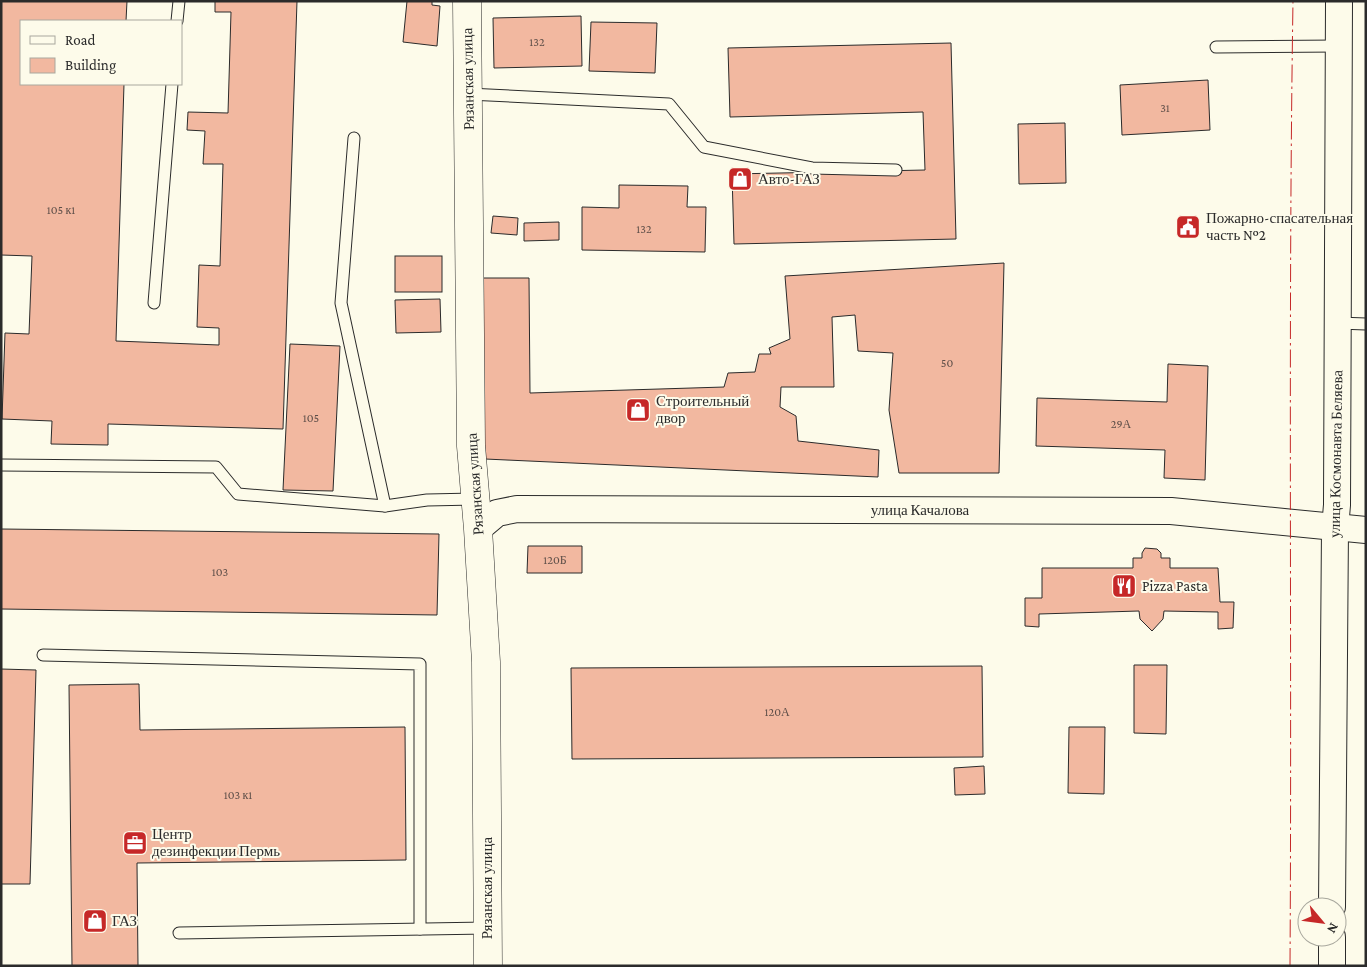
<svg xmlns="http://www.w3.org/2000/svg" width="1367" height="967" viewBox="0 0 1367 967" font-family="'Crimson Pro',serif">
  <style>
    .building { fill: #f2b8a0; stroke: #2b2b2b }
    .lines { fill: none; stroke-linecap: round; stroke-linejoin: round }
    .service-casing { stroke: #2b2b2b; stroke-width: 13 }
    .tertiary-casing { stroke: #2b2b2b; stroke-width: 28 }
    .secondary-casing { stroke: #2b2b2b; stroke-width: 29 }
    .service { stroke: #fdfbea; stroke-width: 11 }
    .tertiary { stroke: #fdfbea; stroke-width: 26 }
    .secondary { stroke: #fdfbea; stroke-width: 28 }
    .power { stroke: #c62828; stroke-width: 1; stroke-dasharray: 18 4 2.5 4; stroke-linecap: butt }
    .labels { text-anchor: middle; stroke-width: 4; stroke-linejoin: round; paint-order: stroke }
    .number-label { font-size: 12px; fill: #5d4e48 }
    .street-label { font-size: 15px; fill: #2b2b2b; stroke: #fdfbea }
    .poi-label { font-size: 15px; fill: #2b2b2b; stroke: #fdfbea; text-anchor: start }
  </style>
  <rect width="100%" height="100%" fill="#fdfbea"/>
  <g class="building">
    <polygon points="1,1 127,1 126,21 21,21 21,84 124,84 116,341 219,345 219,328 197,327 199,265 220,266 223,164 203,164 205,131 187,130 188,112 228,113 231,12 215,12 215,1 297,1 283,429 108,424 108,445 51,444 52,421 2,419 5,333 29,334 32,256 1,255"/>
    <polygon points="407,1 432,1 432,5 440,6 437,46 403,42"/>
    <polygon points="581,16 582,66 494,68 493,18"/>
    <polygon points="591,22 657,23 655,73 589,71"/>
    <polygon points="951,43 956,239 734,244 732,174 925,170 923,112 730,117 728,48"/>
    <polygon points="1208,80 1210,130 1122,135 1120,85"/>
    <polygon points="1065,123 1066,183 1019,184 1018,124"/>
    <polygon points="619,185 688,186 687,207 706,207 705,252 582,250 582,207 619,208"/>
    <polygon points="493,216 518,218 517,235 491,233"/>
    <polygon points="559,222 559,240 524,241 524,223"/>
    <rect x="395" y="256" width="47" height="36"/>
    <polygon points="1004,263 999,473 899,473 889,410 893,353 858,351 855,315 832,317 834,387 781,387 780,407 796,416 798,441 879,450 878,477 485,459 479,278 529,278 530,393 724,387 728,373 755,372 759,354 771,354 769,348 790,339 785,276"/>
    <polygon points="440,299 441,332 396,333 395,300"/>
    <polygon points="290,344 340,346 333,491 283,490"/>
    <polygon points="1168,364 1208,366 1205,480 1164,478 1165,450 1036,446 1037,398 1167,402"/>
    <polygon points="1,529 439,534 437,615 1,609"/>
    <polygon points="528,546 582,546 582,573 527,573"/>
    <polygon points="1145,548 1157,549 1161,553 1161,558 1170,558 1170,568 1218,568 1220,602 1234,602 1233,628 1218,629 1218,612 1164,611 1163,619 1152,631 1140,619 1139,611 1039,614 1039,627 1025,626 1025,598 1042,598 1042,568 1133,568 1133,558 1142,558 1142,553"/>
    <polygon points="1134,665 1167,665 1166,734 1134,733"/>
    <polygon points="982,666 983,757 572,759 571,668"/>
    <polygon points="1,669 36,670 30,884 1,884"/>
    <polygon points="139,684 140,730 405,727 406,860 137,863 138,966 72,966 69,685"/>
    <polygon points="1069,727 1105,727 1104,794 1068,793"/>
    <polygon points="984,766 985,794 955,795 954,768"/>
  </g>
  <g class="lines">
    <defs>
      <g id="service">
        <polyline points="177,21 179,1"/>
        <polyline points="1216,47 1339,46"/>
        <polyline points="468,94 669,104 704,147 812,168 896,170"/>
        <polyline points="354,138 341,303 385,506"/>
        <polyline points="154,303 172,84"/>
        <polyline points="1338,323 1366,324"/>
        <polyline points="1,465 216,467 238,494 385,506 427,500 475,499"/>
        <polyline points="43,655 420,664 420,929"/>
        <polyline points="179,933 487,928"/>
      </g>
      <g id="tertiary">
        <polyline points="478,529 497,513 517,509 1171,511 1366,530"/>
        <polyline points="1332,907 1335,528 1337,505 1339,1"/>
        <polyline points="1332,966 1332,937"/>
      </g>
      <polyline id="secondary" points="467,1 471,446 478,529 486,662 488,966"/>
    </defs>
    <use href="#service" class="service-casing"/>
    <use href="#tertiary" class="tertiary-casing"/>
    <use href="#secondary" class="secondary-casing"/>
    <use href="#service" class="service"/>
    <use href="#tertiary" class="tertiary"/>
    <use href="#secondary" class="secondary"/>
    <path class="power" d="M 1290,966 C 1292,644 1288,323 1293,1"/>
  </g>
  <defs>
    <symbol id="shop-square" viewBox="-11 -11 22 22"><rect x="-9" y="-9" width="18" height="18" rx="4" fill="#c62828" stroke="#fdfbea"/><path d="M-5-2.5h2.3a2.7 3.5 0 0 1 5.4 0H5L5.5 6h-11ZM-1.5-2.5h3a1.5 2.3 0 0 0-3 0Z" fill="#fff"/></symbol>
    <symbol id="civic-square" viewBox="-11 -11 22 22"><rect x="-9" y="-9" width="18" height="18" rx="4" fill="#c62828" stroke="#fdfbea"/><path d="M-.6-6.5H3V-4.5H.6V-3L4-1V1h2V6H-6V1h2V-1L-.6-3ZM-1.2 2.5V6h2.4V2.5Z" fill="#fff"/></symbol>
    <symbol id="restaurant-square" viewBox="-11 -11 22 22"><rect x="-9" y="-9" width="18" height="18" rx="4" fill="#c62828" stroke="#fdfbea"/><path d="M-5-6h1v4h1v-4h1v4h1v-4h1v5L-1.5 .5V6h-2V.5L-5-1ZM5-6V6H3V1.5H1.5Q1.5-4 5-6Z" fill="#fff"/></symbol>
    <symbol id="office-square" viewBox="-11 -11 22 22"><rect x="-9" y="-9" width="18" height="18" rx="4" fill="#c62828" stroke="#fdfbea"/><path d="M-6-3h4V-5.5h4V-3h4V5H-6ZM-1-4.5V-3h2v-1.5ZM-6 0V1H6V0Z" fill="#fff"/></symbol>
  </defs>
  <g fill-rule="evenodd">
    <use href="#shop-square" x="726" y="165" width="28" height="28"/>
    <use href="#civic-square" x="1174" y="213" width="28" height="28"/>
    <use href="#shop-square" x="624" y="396" width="28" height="28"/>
    <use href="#restaurant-square" x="1110" y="572" width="28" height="28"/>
    <use href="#office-square" x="121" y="829" width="28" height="28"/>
    <use href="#shop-square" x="81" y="907" width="28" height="28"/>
  </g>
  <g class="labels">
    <g class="number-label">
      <text x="537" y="46">132</text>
      <text x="1165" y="112">31</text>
      <text x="61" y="214">105 к1</text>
      <text x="644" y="233">132</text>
      <text x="947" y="367">50</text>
      <text x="311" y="422">105</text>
      <text x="1121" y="428">29А</text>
      <text x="555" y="564">120Б</text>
      <text x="220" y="576">103</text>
      <text x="777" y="716">120А</text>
      <text x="238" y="799">103 к1</text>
    </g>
    <g class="street-label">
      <text transform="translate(468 79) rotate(-91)" y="5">Рязанская улица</text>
      <text transform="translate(1336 454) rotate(-89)" y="5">улица Космонавта Беляева</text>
      <text transform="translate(475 484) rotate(-94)" y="5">Рязанская улица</text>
      <text x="920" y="515">улица Качалова</text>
      <text transform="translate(487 888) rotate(-90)" y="5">Рязанская улица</text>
    </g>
    <g class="poi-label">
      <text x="758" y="184">Авто-ГАЗ</text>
      <text x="1206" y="223">Пожарно-спасательная<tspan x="1206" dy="17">часть №2</tspan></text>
      <text x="656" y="406">Строительный<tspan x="656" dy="17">двор</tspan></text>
      <text x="1142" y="591">Pizza Pasta</text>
      <text x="152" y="839">Центр<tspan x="152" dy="17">дезинфекции Пермь</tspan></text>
      <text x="112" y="926">ГАЗ</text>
    </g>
  </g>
  <rect width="1367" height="967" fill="none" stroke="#2b2b2b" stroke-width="5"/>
  <rect x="20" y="20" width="162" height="65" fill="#fdfbea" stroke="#a9a89e"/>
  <rect x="30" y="36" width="25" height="8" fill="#fdfbea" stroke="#a9a89e"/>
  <text x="65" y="45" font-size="15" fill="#2b2b2b">Road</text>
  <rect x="30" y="58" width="25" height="15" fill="#f2b8a0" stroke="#a9a89e"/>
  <text x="65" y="70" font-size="15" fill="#2b2b2b">Building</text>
  <g transform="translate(1322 922) rotate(119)"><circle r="24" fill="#fdfbea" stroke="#a9a89e"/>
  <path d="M0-4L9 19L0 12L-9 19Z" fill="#c62828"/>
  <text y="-8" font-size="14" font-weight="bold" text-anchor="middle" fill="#2b2b2b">N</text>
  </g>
</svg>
